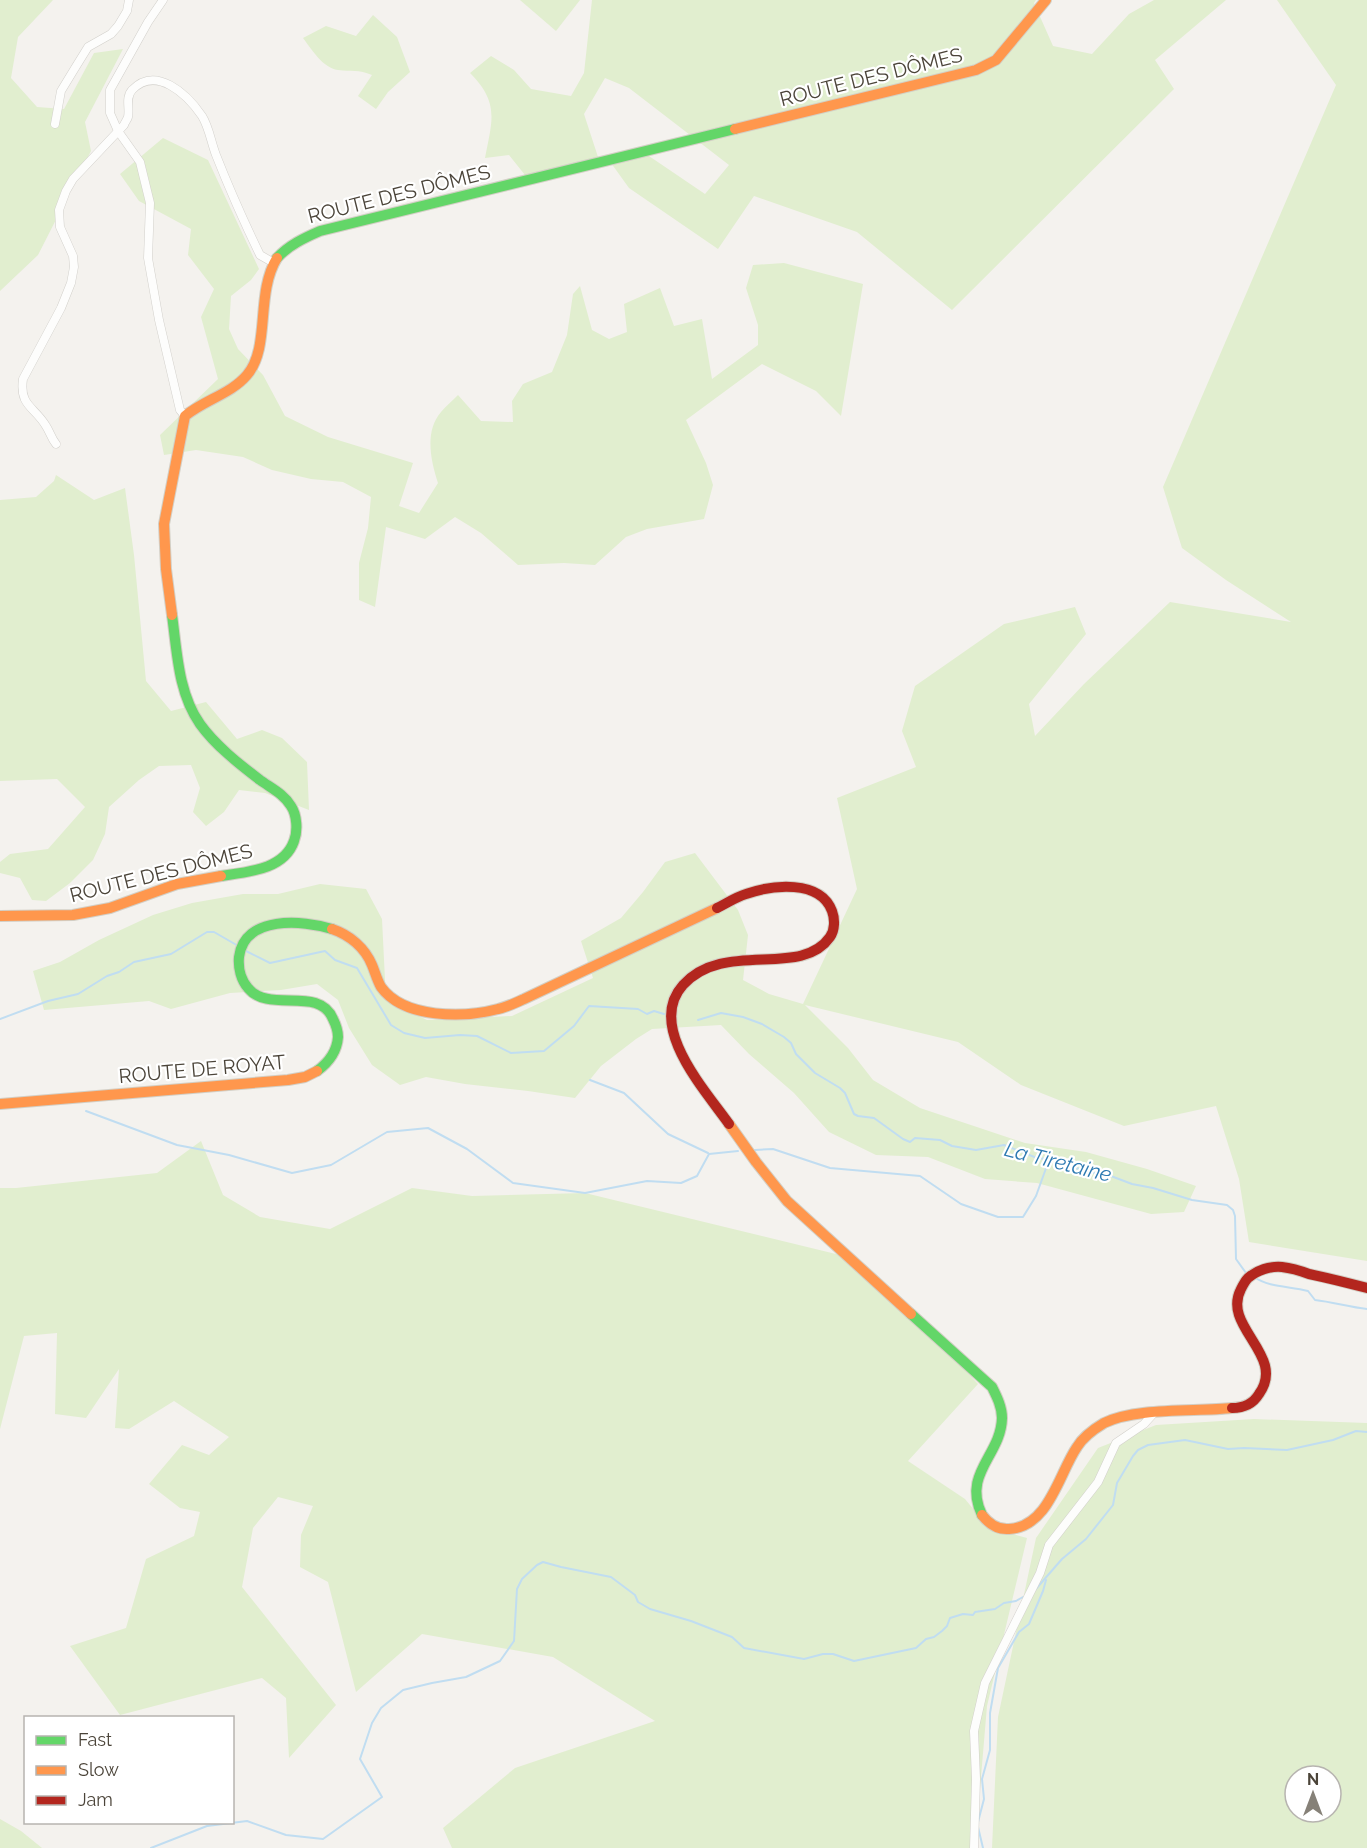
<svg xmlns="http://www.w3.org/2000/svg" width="1367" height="1848" viewBox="0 0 1367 1848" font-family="Raleway,sans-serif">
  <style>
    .green { fill: #e1eecf; fill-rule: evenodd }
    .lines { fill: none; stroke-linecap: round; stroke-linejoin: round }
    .stream { stroke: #c0ddf1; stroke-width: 2 }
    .street-casing { stroke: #d2d0cb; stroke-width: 9 }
    .fast-casing { stroke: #d3cfc5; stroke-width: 12 }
    .slow-casing { stroke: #d3cfc5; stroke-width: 12 }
    .jam-casing { stroke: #d3cfc5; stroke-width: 12 }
    .street { stroke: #fdfdfc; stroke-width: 8 }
    .fast { stroke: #63d668; stroke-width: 10 }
    .slow { stroke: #ff974d; stroke-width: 10 }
    .jam { stroke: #b3261e; stroke-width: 10 }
    .labels { text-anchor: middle; stroke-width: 4.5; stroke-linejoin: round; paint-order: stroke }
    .street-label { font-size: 20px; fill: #4b4439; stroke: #fff }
    .water-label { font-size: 21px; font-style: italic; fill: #2e7ab2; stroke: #fff }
  </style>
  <rect width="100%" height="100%" fill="#f4f2ee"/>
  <g class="green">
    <polygon points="0,0 53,0 18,37 11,78 37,107 64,109 94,53 123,49 85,122 91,151 38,255 0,291"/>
    <polygon points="520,0 580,0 556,31"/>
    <path d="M 592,0 L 1036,0 L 1034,3 L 1053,46 L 1092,54 L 1129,14 L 1154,0 L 1226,0 L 1155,60 L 1174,89 L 952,310 L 857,232 L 754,196 L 718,249 L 629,188 L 611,163 L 646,154 L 705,194 L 729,165 L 629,88 L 605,78 L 584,114 L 598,157 L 525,175 L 509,155 L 485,158 C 492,121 500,103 470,73 L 491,56 L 514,70 L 531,89 L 571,96 L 584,73 Z"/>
    <polygon points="1277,0 1367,0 1367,1261 1249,1242 1239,1179 1216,1106 1124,1126 1021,1085 958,1042 805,1005 848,1048 873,1080 920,1108 1025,1143 1086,1152 1147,1169 1196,1186 1184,1212 1151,1214 1037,1183 985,1179 928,1157 876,1155 829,1132 794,1093 749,1054 721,1025 652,1029 636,1039 601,1066 575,1098 528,1091 465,1084 426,1077 400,1085 372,1065 349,1028 338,1000 317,984 281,990 230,993 171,1009 149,1001 44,1010 33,971 60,962 99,940 153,915 192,903 243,894 278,894 320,884 366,889 382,919 386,1000 427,1020 512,1016 593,978 581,941 621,918 643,892 665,862 695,853 738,910 748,935 743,980 769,994 803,1004 857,889 837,798 916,767 902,731 915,686 1004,624 1075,607 1086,634 1029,704 1035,736 1084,684 1170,602 1291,622 1226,580 1182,548 1163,487 1336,85"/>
    <path d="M 373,15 L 397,37 L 410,72 L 388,92 L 376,109 L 358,96 L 372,75 C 358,69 352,72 338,70 C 323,68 312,50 303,38 L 326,26 L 356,36 Z"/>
    <path d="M 163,138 L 208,160 L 259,269 L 251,280 L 231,296 L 229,329 L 238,349 L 263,375 L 285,416 L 328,437 L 413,463 L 399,506 L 419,513 L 438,483 C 431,461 424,432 441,412 C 446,406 453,400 458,395 L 481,421 L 513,422 L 512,401 L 523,384 L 552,372 L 567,335 L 573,294 L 580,286 L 592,330 L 609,339 L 627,332 L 624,304 L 660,288 L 674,326 L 702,319 L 712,379 L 758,345 L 758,325 L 746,288 L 753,265 L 784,263 L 863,284 L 841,416 L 816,391 L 762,364 L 686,420 L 706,463 L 713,485 L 704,519 L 647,529 L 626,537 L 595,565 L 564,563 L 518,565 L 481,533 L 455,517 L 425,539 L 386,527 L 375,607 L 359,600 L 359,563 L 368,528 L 371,497 L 343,482 L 311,479 L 272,470 L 243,457 L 196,450 L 164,455 L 160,435 L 218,379 L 201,317 L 214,289 L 188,255 L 191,229 L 139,201 L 120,174 Z"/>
    <polygon points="56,475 94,500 125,488 134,555 146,681 171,711 206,702 237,739 262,730 282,738 307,762 309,810 265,793 239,790 224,812 206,826 193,812 200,788 191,765 159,766 139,780 109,807 105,834 93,860 70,883 46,901 32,900 20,878 0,873 0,862 10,854 48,849 85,807 57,779 0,781 0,500 36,497 54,481"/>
    <polygon points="201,1141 223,1195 260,1217 330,1229 412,1188 472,1196 585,1193 840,1255 851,1267 931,1334 978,1384 908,1461 965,1499 988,1527 1027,1538 987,1706 975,1848 452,1848 443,1828 515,1768 655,1721 553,1657 422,1634 356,1692 328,1582 300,1567 301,1535 313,1506 278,1497 253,1528 242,1587 336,1705 289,1758 286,1698 262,1678 120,1715 70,1646 126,1628 146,1559 194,1536 200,1512 180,1508 149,1484 182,1445 209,1455 229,1437 174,1401 129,1429 115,1428 119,1369 86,1418 55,1414 57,1333 24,1336 0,1429 0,1188 16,1188 157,1173"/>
    <path d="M 1254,1419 L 1367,1423 L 1367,1848 L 992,1848 L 998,1717 L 1036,1538 L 1098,1448 L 1156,1425 ZM 1295,1776 L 1331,1776 L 1331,1812 L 1295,1812 Z"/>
    <polygon points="0,1819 21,1831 42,1848 0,1848"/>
  </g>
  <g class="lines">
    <g class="stream">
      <polyline points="244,950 270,963 325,951 335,960 357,968 391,1025 404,1033 425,1038 460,1035 477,1036 511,1053 544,1051 574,1026 589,1006 638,1009 647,1014 654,1011 664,1014"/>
      <polyline points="0,1019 48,1001 78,994 107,976 119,972 134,962 171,954 207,932 214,932 240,947"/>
      <polyline points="698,1020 721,1013 743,1017 762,1024 784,1037 791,1043 796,1054 815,1073 840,1088 845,1093 854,1114 858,1116 874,1118 903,1139 910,1142 915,1138 940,1140 952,1146 976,1150 1004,1145 1037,1158 1056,1160 1089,1173 1103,1173 1132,1184 1153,1188 1192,1200 1227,1205 1233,1210 1235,1216 1236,1259 1246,1273"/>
      <polyline points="590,1080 624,1093 668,1134 708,1153"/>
      <polyline points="86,1111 177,1145 229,1155 292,1173 331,1165 387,1132 428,1128 467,1149 513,1183 585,1193 647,1181 681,1183 697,1176 709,1154 738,1151"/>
      <polyline points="755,1150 773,1149 830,1168 920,1176 961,1204 998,1217 1023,1217 1036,1196 1049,1160"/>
      <path d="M 1254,1277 C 1270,1288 1290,1286 1308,1291 L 1315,1300 C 1333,1302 1349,1307 1367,1309"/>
      <polyline points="1035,1590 1062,1559 1086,1539 1113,1505 1117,1483 1133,1456 1138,1450 1148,1445 1185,1440 1228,1449 1244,1448 1287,1450 1333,1440 1356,1431 1367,1432"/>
      <polyline points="978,1822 984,1799 982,1779 990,1750 990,1713 998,1668 1019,1632 1029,1624 1043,1591 1046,1580"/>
      <polyline points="978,1827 983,1848"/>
      <polyline points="151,1848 207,1826 247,1821 286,1835 323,1839 382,1797 360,1759 372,1723 381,1708 403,1690 432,1683 466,1677 500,1661 514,1641 517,1589 522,1579 537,1565 543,1562 561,1567 611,1577 635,1595 638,1602 650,1609 691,1621 732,1637 744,1648 804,1659 823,1654 833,1654 854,1661 916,1648 926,1639 934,1637 942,1631 947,1626 950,1618 963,1614 973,1615 975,1612 995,1609 1004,1603 1016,1601 1023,1597"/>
    </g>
    <defs>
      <g id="street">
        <polyline points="163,0 148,22 110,90 110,113 118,131 140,162 150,203 148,258 159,320 180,410 185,416"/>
        <polyline points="55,124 61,91 75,68 88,47 111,34 118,26 127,11 129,0"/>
        <path d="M 56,444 C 51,438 50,432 46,426 C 35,407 19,406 23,379 L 61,308 L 71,283 L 74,267 L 73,256 L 60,227 L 59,210 L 66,191 L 73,179 L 124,125 C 125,122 127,120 128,117 C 130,108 125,98 132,90 C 156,65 187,94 202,116 C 209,127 211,142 216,155 C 229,188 244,222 260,255 L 274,263"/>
        <polyline points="974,1848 976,1779 974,1731 985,1683 1040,1573 1049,1545 1098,1482 1116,1443 1144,1424 1154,1413"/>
      </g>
      <g id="fast">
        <path d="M 277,258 C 289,245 304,238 320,231 L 735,129"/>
        <path d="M 172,615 C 177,651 178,693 200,724 C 215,745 239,764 260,780 C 271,788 284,794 291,806 C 297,815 298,831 294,841 C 284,870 247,872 221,876"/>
        <path d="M 317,1071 C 328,1063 337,1051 338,1037 C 338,1030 336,1025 333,1019 C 319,985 269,1014 248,988 C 241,980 238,968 239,957 C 244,915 303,920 332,929"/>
        <path d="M 911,1314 L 992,1387 C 997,1397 1002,1407 1002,1418 C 1001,1456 962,1473 982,1515"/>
      </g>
      <g id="slow">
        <polyline points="735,129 976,70 996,60 1046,0"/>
        <path d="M 172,615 L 166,569 L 164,524 L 185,416 C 204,400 231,394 247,375 C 271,347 255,294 277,258"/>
        <polyline points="0,916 73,915 110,908 177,884 221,876"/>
        <path d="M 332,929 C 350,935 365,948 372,965 C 375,972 377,980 381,987 C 404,1019 464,1018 498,1009 C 507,1007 515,1003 524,999 L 717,908"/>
        <polyline points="0,1104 288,1080 305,1077 317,1071"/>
        <polyline points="729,1124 756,1162 787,1201 911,1314"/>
        <path d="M 982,1515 C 989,1524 998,1530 1009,1529 C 1049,1527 1059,1473 1077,1447 C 1083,1437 1094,1429 1104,1423 C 1136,1407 1196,1412 1232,1408"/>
      </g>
      <g id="jam">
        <path d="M 717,908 C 727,903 736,897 746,894 C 772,885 820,879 832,911 C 835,919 835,930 830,937 C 801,979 724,939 683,985 C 646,1026 705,1090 729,1124"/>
        <path d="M 1232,1408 C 1243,1408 1253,1404 1259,1394 C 1287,1355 1221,1327 1241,1289 C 1243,1285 1245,1281 1248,1278 C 1257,1270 1270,1266 1282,1267 C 1291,1268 1301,1271 1309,1274 C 1328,1278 1348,1283 1367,1288"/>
      </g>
    </defs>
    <use href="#street" class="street-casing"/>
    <use href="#fast" class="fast-casing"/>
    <use href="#slow" class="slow-casing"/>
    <use href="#jam" class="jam-casing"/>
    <use href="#street" class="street"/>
    <use href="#fast" class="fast"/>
    <use href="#slow" class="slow"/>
    <use href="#jam" class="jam"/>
  </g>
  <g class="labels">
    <g class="street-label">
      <text transform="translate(871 77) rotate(-14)" y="7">ROUTE DES DÔMES</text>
      <text transform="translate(399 194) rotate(-14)" y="7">ROUTE DES DÔMES</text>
      <text transform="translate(161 873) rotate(-14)" y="7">ROUTE DES DÔMES</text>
      <text transform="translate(202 1069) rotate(-5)" y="7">ROUTE DE ROYAT</text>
    </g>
    <g class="water-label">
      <text transform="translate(1058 1162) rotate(14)" y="7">La Tiretaine</text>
    </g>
  </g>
  <rect x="24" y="1716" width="210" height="108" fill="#ffffff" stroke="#b7b4b0" stroke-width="1.5"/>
  <rect x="36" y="1736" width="30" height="9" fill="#63d668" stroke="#b7b4b0" stroke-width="1.5"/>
  <text x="78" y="1746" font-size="18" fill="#4b4439">Fast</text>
  <rect x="36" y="1766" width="30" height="9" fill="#ff974d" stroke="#b7b4b0" stroke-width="1.5"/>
  <text x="78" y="1776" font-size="18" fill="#4b4439">Slow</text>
  <rect x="36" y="1796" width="30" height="9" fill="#b3261e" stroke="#b7b4b0" stroke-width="1.5"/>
  <text x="78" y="1806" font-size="18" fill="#4b4439">Jam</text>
  <g transform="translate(1313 1794)"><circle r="28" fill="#ffffff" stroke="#b7b4b0" stroke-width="1.5"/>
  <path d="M0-4.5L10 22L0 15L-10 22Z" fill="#868178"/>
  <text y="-9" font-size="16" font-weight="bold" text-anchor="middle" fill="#4b4439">N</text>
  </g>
</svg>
